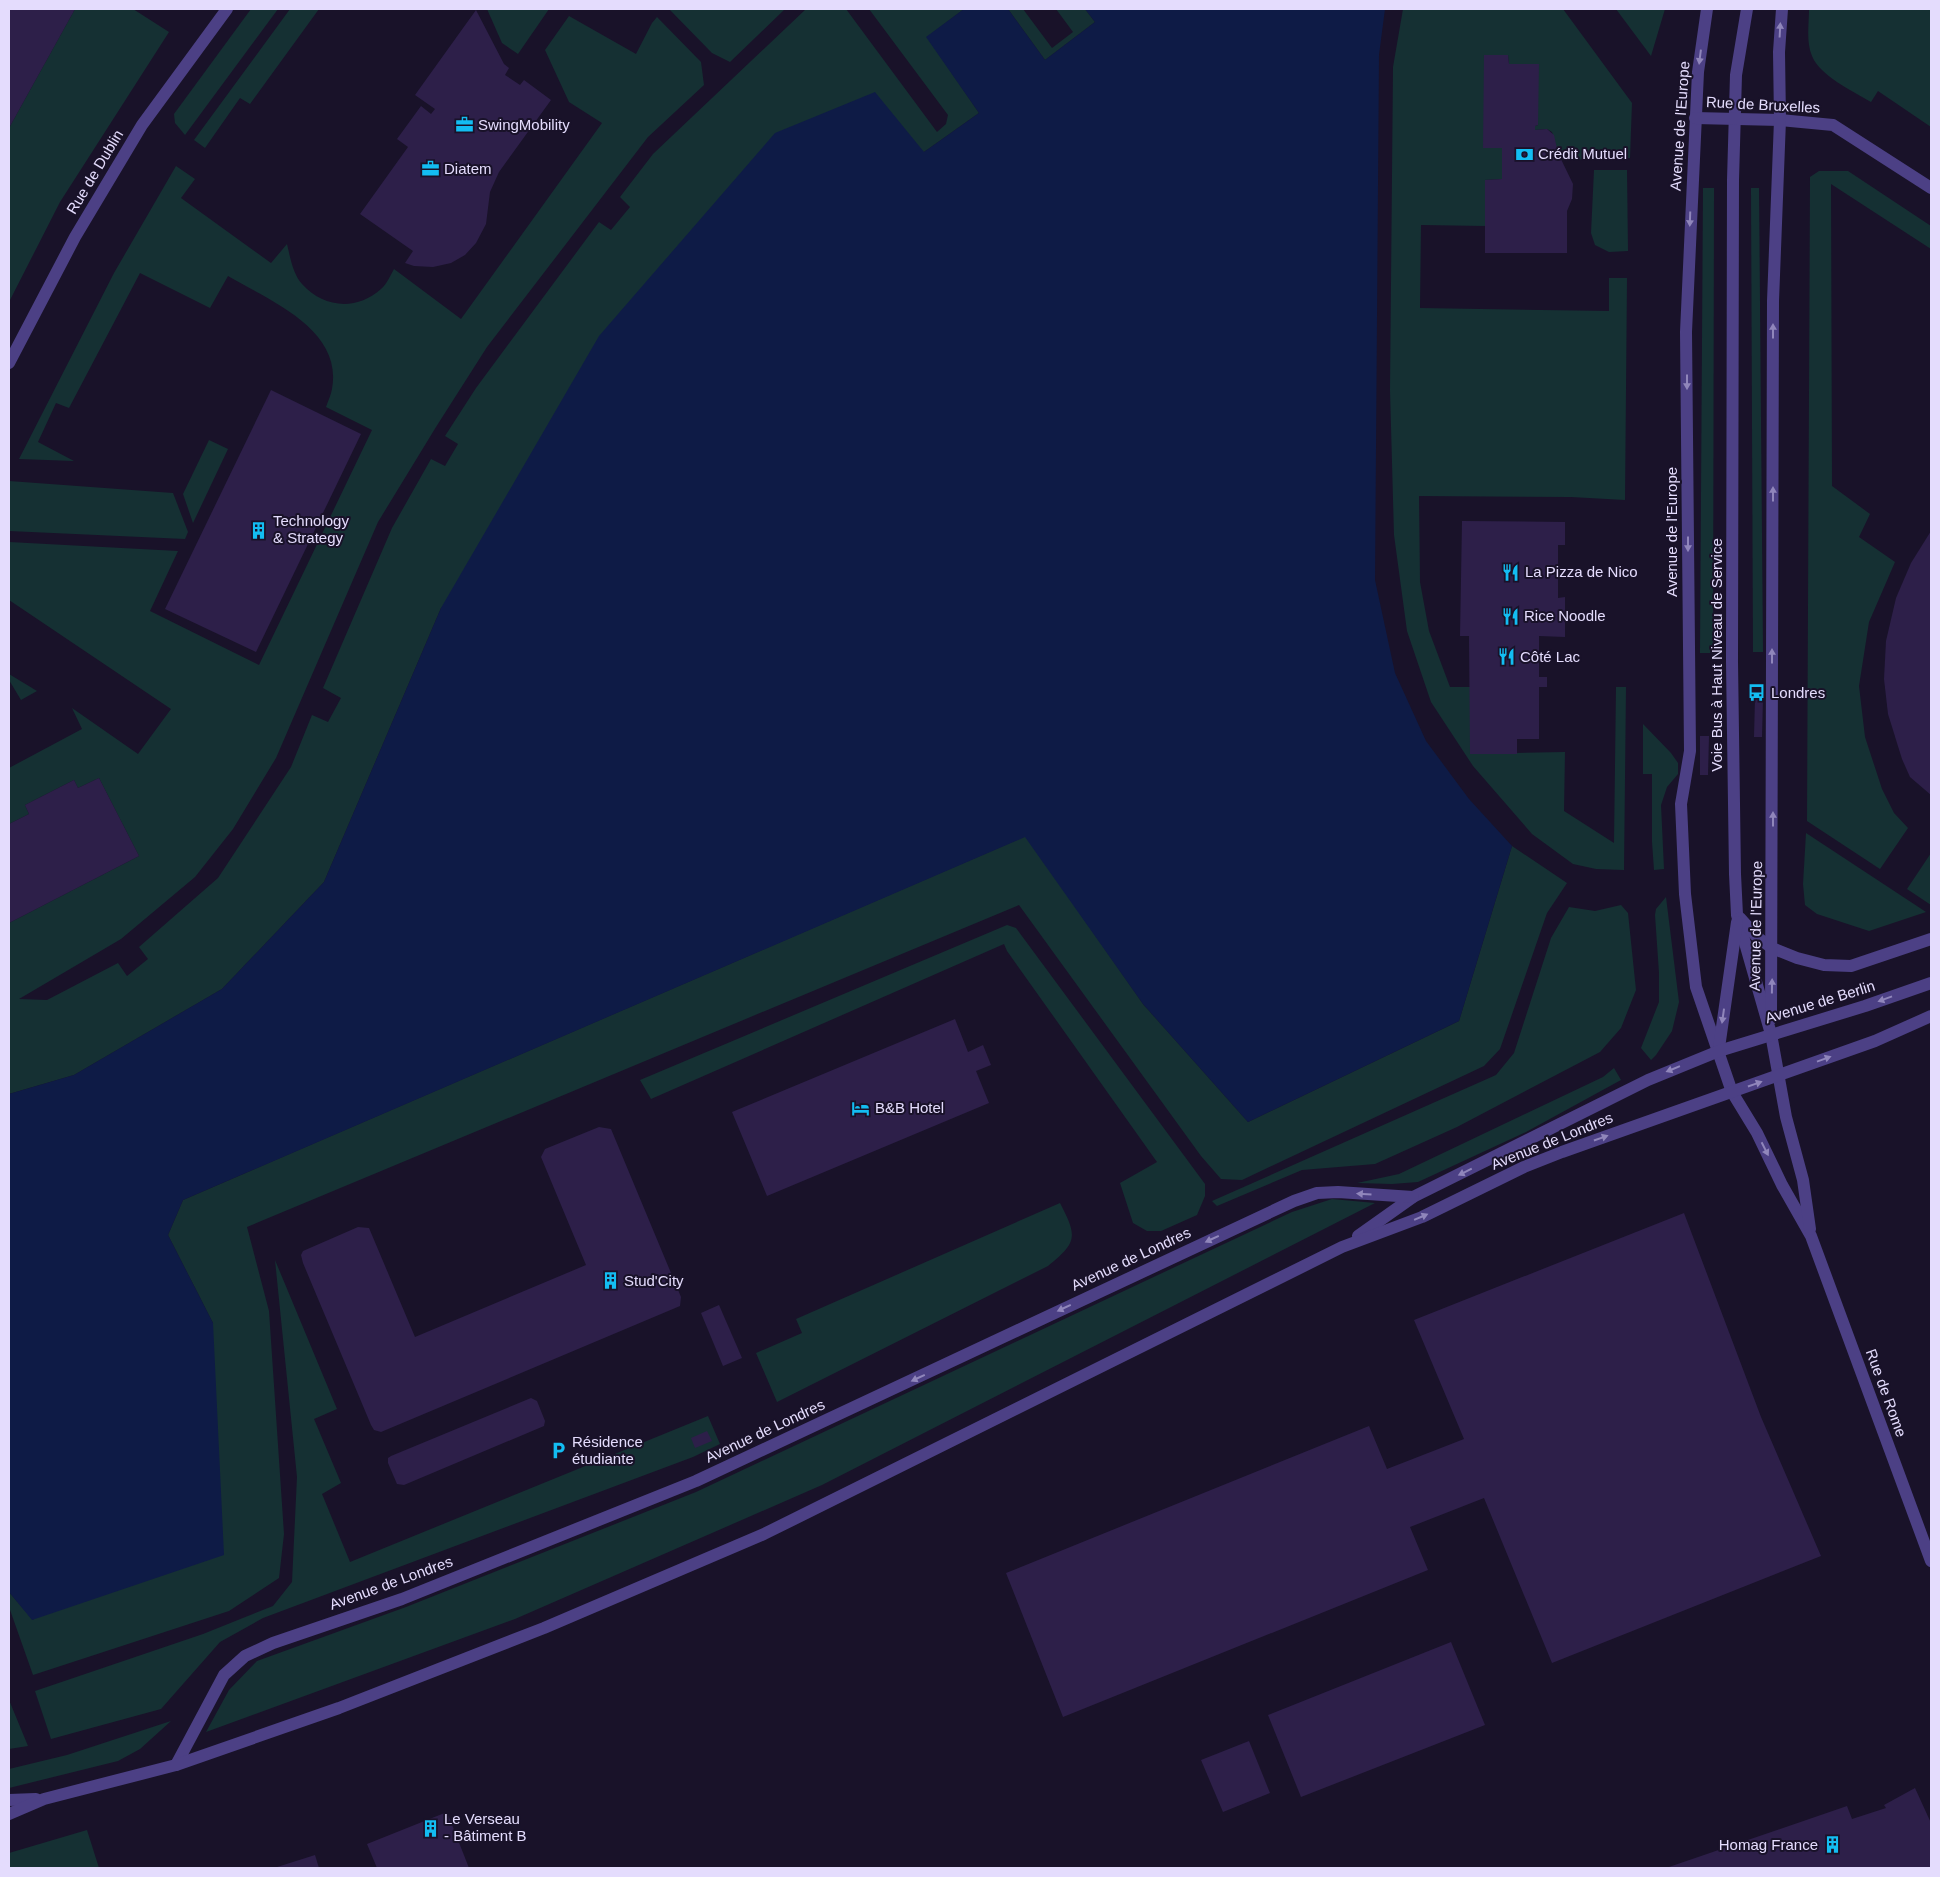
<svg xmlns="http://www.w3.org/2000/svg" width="1940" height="1877" viewBox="0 0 1940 1877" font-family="Helvetica,sans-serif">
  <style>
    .green { fill: #153033 }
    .water { fill: #0e1b46 }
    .building { fill: #2d1f49 }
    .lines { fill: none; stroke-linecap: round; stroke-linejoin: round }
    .minor { stroke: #4c4085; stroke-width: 12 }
    .oneway { fill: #9086bb }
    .labels { text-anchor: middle; stroke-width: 4; stroke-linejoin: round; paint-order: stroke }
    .street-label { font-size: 15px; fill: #e4dcfd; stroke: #191229 }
    .poi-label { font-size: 15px; fill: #e4dcfd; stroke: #191229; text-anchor: start }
  </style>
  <rect width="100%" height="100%" fill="#191229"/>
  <g class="green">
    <polygon points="75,9 133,9 169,32 60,202 9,302 9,128"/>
    <polygon points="251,9 278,9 185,135 175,123 174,114"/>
    <polygon points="290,9 319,9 250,104 240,98 205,148 194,140"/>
    <polygon points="487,9 549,9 518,54 502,43"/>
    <polygon points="669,9 785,9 730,62 712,53"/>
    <path d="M 806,9 L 846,9 L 937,132 L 946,124 L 948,115 L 869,9 L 964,9 L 927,37 L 979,113 L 924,152 L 441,608 L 324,882 L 222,989 L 74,1075 L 9,1094 L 9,923 L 139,856 L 99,778 L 78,788 L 74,780 L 25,805 L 29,814 L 9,824 L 9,768 L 82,729 L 72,708 L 138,754 L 171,709 L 9,600 L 9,542 L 178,551 L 150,611 L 259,665 L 372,430 L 326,407 C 328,401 331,395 332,389 C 343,329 270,301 228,276 L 210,308 L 140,273 L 69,408 L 56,403 L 38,442 L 74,461 L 19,459 L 114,273 L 176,166 L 195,179 L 181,198 L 271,263 L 287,244 C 290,257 293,274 302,284 C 323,308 357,311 381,289 C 387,284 390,276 394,269 L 461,319 L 602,123 L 569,102 L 545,50 L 569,16 L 636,54 L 652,23 L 657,17 L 701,62 L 704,85 L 648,137 L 487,347 L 436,427 L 378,522 L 276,758 L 233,829 L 195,877 L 121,939 L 19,999 L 47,1000 L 118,963 L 127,976 L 148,959 L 139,947 L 218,878 L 291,767 L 312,715 L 328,722 L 341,698 L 323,688 L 392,528 L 431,459 L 445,466 L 458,444 L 445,436 L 476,388 L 599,222 L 611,230 L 630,207 L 620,197 L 653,154 Z"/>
    <polygon points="1008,9 1023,9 1052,48 1073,32 1056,9 1085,9 1095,22 1045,60"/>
    <polygon points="1403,9 1563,9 1632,103 1630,158 1560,160 1552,132 1547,129 1535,130 1535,126 1538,125 1538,64 1509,64 1508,55 1484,55 1502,148 1502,179 1485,180 1485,226 1421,225 1420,308 1609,311 1609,278 1627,278 1625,500 1571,497 1419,496 1420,582 1429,631 1450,687 1470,687 1470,754 1565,752 1564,811 1614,843 1616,687 1626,687 1624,870 1596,869 1573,864 1532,834 1473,766 1431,702 1407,631 1394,535 1390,390 1393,67"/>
    <polygon points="1616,9 1665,9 1651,56"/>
    <path d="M 1809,9 L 1931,9 L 1931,127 L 1878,91 L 1871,102 C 1853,91 1820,76 1812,56 C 1806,42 1809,24 1809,9 Z"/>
    <polygon points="1594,170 1627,170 1628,251 1609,252 1595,245 1591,233"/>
    <polygon points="1819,171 1848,171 1931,226 1931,249 1831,184 1832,486 1870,514 1859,537 1895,562 1869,622 1859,686 1865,737 1882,789 1894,813 1908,828 1880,869 1807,821 1810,177"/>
    <polygon points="1703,188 1714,188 1713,653 1700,653"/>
    <polygon points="1751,188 1759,188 1763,652 1753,652"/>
    <polygon points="209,440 228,449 193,523 183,494"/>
    <polygon points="9,481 173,493 188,532 185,539 9,531"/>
    <polygon points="9,674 37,691 21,700 9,680"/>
    <polygon points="1643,724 1671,753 1678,763 1678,774 1667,787 1661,805 1664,869 1654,870 1652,842 1652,774 1643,774"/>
    <polygon points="1806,833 1926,912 1869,931 1817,914 1805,905 1803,884"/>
    <polygon points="1026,836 1143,1004 1248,1122 1459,1021 1512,846 1567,883 1547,913 1500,1049 1484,1066 1242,1180 1221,1179 1201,1156 1019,905 247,1227 269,1311 284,1534 279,1578 229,1611 33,1675 9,1607 9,1592 33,1620 213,1323 168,1235 183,1200"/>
    <polygon points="1931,853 1931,905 1907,889"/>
    <polygon points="1666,897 1679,1002 1672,1031 1656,1055 1651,1060 1641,1048 1659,1002 1659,973 1655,915 1656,909"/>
    <polygon points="1621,905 1628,913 1636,990 1621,1028 1600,1052 1457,1127 1375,1164 1302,1170 1217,1206 1212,1201 1496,1075 1514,1053 1551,938 1569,907 1595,911"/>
    <polygon points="1007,925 1016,928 1205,1184 1205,1196 1197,1215 1161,1231 1147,1231 1133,1223 1120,1183 1157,1162 1007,951 1004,944 651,1099 640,1080"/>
    <polygon points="1614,1068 1621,1080 1526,1132 1418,1182 1392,1184 1357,1183 1399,1174 1603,1077"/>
    <polygon points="1332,1199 1375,1203 822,1485 515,1619 206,1732 229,1690 257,1661 406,1607 696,1492 1292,1212"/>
    <path d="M 1060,1203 C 1077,1236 1078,1242 1048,1266 L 777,1402 L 756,1353 L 802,1333 L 796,1319 Z"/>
    <polygon points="275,1260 337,1409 314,1419 341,1483 322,1494 350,1562 708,1416 720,1444 693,1457 263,1618 220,1642 161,1709 51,1739 35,1691 203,1634 273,1606 292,1582 297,1477"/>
    <polygon points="9,1700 28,1746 9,1749"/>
    <polygon points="171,1721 140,1749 118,1761 9,1788 9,1769 67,1755"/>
    <polygon points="87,1830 99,1868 9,1868 9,1853"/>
  </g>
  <polygon class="water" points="964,9 1008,9 1045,60 1095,22 1085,9 1385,9 1379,55 1375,580 1395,673 1426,741 1469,799 1512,846 1459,1021 1248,1122 1143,1004 1025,837 183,1200 168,1235 213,1323 224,1555 32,1620 9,1592 9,1094 74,1075 222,989 324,882 441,608 599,336 775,133 875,92 924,152 979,113 926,37"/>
  <g class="building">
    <polygon points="9,9 75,9 9,128"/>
    <polygon points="476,10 504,64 509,68 505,75 520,85 524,80 551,100 499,172 490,192 486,224 476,243 465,255 451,263 433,267 414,266 405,263 413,251 360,214 408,147 397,139 421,106 431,114 435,109 415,95"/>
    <polygon points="1484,55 1508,55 1509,64 1539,64 1538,125 1535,126 1535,130 1547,129 1554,135 1558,153 1573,184 1572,199 1567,211 1567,253 1485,253 1485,180 1502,179 1502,148 1483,148"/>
    <polygon points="271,390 361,434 256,652 165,609"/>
    <polygon points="1462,521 1565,522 1565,545 1558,545 1558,598 1565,597 1565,637 1539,636 1539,677 1547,677 1547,687 1539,687 1539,739 1517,739 1517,754 1470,754 1469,636 1460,636"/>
    <polygon points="1931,531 1931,795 1910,777 1902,759 1888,714 1884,679 1886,641 1896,598 1911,563"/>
    <polygon points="1755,698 1763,698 1762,737 1754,737"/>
    <polygon points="1700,736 1709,736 1708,775 1700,775"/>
    <polygon points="99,778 139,856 9,923 9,824 29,814 25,805 74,780 78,788"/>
    <polygon points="955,1019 968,1052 983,1045 991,1065 976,1071 989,1103 767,1196 732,1112"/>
    <polygon points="599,1127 611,1129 681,1297 680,1306 381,1432 374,1430 371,1425 303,1263 301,1255 303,1251 358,1227 369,1228 415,1337 586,1265 541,1157 545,1149"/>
    <polygon points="1684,1213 1761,1417 1821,1556 1552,1663 1484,1498 1410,1527 1428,1570 1063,1717 1006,1573 1369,1426 1387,1469 1464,1439 1414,1320"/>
    <polygon points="719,1305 742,1358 723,1366 701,1313"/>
    <polygon points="531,1398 537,1401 545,1421 544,1426 404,1485 397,1484 388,1463 388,1458 391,1456"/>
    <polygon points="707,1431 712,1441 695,1448 691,1438"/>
    <polygon points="1451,1642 1485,1725 1301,1797 1268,1715"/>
    <polygon points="1249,1741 1270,1793 1223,1812 1201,1760"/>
    <polygon points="1915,1788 1931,1823 1931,1868 1666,1868 1847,1806 1852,1819 1886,1808 1884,1805"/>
    <polygon points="447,1812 469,1868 377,1868 367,1844"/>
    <polygon points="315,1855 319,1868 274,1868"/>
  </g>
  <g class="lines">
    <g class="minor">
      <polyline points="1707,9 1698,72 1686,332 1690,751 1681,804 1685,894 1696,987 1732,1092 1757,1133 1782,1185 1811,1236 1931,1561"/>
      <polyline points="1747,9 1736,75 1733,180 1732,662 1735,874 1737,915 1771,1034 1786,1117 1803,1180 1810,1229"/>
      <polyline points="1695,118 1780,120 1833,125 1931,188"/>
      <polyline points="9,363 75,237 142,125 227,9"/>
      <polyline points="1740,918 1757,937 1772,948 1797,958 1824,965 1851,966 1931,939"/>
      <polyline points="1771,1019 1773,301 1780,120 1779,52 1782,9"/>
      <polyline points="1719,1048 1737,922"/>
      <polyline points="1358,1236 1413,1197 1648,1080 1719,1051 1865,1006 1931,983"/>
      <polyline points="176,1765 224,1675 245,1656 273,1643 402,1599 696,1481 1294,1201 1317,1193 1338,1192 1413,1197"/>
      <polyline points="9,1800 36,1799"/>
      <polyline points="9,1814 44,1799 176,1765 339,1708 544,1628 764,1534 1342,1247 1422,1217 1524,1167 1562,1152 1875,1041 1931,1016"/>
    </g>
  </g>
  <defs><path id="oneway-solid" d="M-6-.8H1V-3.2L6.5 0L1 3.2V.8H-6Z" transform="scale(1.25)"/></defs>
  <g class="oneway">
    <use href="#oneway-solid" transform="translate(1780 30) rotate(-87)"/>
    <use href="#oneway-solid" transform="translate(1700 57) rotate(97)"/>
    <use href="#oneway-solid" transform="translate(1690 219) rotate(92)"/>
    <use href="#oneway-solid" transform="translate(1773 331) rotate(-90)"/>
    <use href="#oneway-solid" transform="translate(1687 382) rotate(90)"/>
    <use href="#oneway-solid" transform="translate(1773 494) rotate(-90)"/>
    <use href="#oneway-solid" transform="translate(1688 544) rotate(90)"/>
    <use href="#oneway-solid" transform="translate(1772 656) rotate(-90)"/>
    <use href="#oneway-solid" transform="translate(1773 819) rotate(-90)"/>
    <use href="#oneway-solid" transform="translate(1772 986) rotate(-89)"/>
    <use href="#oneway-solid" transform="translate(1885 999) rotate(160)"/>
    <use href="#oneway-solid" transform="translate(1723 1016) rotate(98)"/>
    <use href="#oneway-solid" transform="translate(1824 1059) rotate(-20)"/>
    <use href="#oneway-solid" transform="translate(1673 1069) rotate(158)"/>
    <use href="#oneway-solid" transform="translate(1755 1084) rotate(-19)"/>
    <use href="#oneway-solid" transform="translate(1601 1138) rotate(-19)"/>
    <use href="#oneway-solid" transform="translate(1765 1149) rotate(63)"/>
    <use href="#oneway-solid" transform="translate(1465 1172) rotate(154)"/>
    <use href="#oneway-solid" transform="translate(1364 1194) rotate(-176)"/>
    <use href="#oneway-solid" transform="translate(1421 1217) rotate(-23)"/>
    <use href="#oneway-solid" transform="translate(1212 1239) rotate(155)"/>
    <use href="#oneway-solid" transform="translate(1064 1308) rotate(155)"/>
    <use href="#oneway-solid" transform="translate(918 1378) rotate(155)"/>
  </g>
  <defs>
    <symbol id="office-bare" viewBox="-9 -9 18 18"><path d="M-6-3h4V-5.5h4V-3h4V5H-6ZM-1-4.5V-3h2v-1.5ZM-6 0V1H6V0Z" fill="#13bdf2" stroke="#191229" stroke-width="2.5" paint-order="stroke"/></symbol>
    <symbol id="bank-bare" viewBox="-9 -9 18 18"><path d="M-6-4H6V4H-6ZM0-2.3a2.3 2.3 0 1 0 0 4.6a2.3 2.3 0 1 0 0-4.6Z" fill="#13bdf2" stroke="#191229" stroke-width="2.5" paint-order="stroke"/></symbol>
    <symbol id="building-bare" viewBox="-9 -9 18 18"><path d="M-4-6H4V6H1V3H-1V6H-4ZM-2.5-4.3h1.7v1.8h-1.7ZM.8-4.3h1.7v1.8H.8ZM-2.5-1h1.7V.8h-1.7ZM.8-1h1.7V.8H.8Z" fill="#13bdf2" stroke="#191229" stroke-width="2.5" paint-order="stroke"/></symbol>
    <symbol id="restaurant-bare" viewBox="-9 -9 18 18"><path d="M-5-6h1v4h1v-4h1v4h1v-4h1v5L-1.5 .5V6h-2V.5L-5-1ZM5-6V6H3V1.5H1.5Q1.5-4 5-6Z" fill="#13bdf2" stroke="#191229" stroke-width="2.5" paint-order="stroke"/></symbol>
    <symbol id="bus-bare" viewBox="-9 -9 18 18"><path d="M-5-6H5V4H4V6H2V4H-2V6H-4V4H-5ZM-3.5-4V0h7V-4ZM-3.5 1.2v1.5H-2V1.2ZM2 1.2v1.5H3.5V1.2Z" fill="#13bdf2" stroke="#191229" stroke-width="2.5" paint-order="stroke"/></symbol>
    <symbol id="hotel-bare" viewBox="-9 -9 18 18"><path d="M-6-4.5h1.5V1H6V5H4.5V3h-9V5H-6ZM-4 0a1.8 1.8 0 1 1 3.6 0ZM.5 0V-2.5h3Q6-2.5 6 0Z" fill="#13bdf2" stroke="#191229" stroke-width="2.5" paint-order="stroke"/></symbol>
    <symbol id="parking-bare" viewBox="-9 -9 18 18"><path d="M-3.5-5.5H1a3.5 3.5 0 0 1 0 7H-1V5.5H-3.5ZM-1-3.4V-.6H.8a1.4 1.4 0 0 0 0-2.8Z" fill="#13bdf2" stroke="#191229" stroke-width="2.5" paint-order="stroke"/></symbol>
  </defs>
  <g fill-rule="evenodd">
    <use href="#office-bare" x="452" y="112" width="25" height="25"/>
    <use href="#bank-bare" x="1512" y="142" width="25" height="25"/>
    <use href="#office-bare" x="418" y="156" width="25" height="25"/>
    <use href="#building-bare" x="246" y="518" width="25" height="25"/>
    <use href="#restaurant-bare" x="1498" y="560" width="25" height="25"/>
    <use href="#restaurant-bare" x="1498" y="604" width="25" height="25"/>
    <use href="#restaurant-bare" x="1494" y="644" width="25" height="25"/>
    <use href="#bus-bare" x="1744" y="680" width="25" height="25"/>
    <use href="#hotel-bare" x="848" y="1096" width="25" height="25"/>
    <use href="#building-bare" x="598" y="1268" width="25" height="25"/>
    <use href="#parking-bare" x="546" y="1438" width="25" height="25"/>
    <use href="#building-bare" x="418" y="1816" width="25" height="25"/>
    <use href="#building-bare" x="1820" y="1832" width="25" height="25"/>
  </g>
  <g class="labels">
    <g class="street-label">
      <text transform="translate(1763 105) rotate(3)" y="5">Rue de Bruxelles</text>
      <text transform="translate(1680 126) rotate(-86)" y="5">Avenue de l'Europe</text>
      <text transform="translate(95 172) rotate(-59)" y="5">Rue de Dublin</text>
      <text transform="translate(1672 532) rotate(-90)" y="5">Avenue de l'Europe</text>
      <text transform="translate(1717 655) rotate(-90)" y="5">Voie Bus à Haut Niveau de Service</text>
      <text transform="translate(1756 926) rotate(-89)" y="5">Avenue de l'Europe</text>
      <text transform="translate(1820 1002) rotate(-17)" y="5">Avenue de Berlin</text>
      <text transform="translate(1552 1141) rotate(-22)" y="5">Avenue de Londres</text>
      <text transform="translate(1131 1259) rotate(-25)" y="5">Avenue de Londres</text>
      <text transform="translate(1886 1393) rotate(70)" y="5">Rue de Rome</text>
      <text transform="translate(765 1431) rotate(-25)" y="5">Avenue de Londres</text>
      <text transform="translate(391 1583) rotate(-20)" y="5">Avenue de Londres</text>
    </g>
    <g class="poi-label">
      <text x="478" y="130">SwingMobility</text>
      <text x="1538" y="159">Crédit Mutuel</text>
      <text x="444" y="174">Diatem</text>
      <text x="273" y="526">Technology<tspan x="273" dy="17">&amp; Strategy</tspan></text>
      <text x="1525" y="577">La Pizza de Nico</text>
      <text x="1524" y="621">Rice Noodle</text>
      <text x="1520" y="662">Côté Lac</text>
      <text x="1771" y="698">Londres</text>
      <text x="875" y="1113">B&amp;B Hotel</text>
      <text x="624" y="1286">Stud'City</text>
      <text x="572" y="1447">Résidence<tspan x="572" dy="17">étudiante</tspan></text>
      <text x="444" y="1824">Le Verseau<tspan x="444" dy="17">- Bâtiment B</tspan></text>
      <text x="1818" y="1850" text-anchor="end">Homag France</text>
    </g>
  </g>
  <rect width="1940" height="1877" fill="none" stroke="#e4dcfd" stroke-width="20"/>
</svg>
